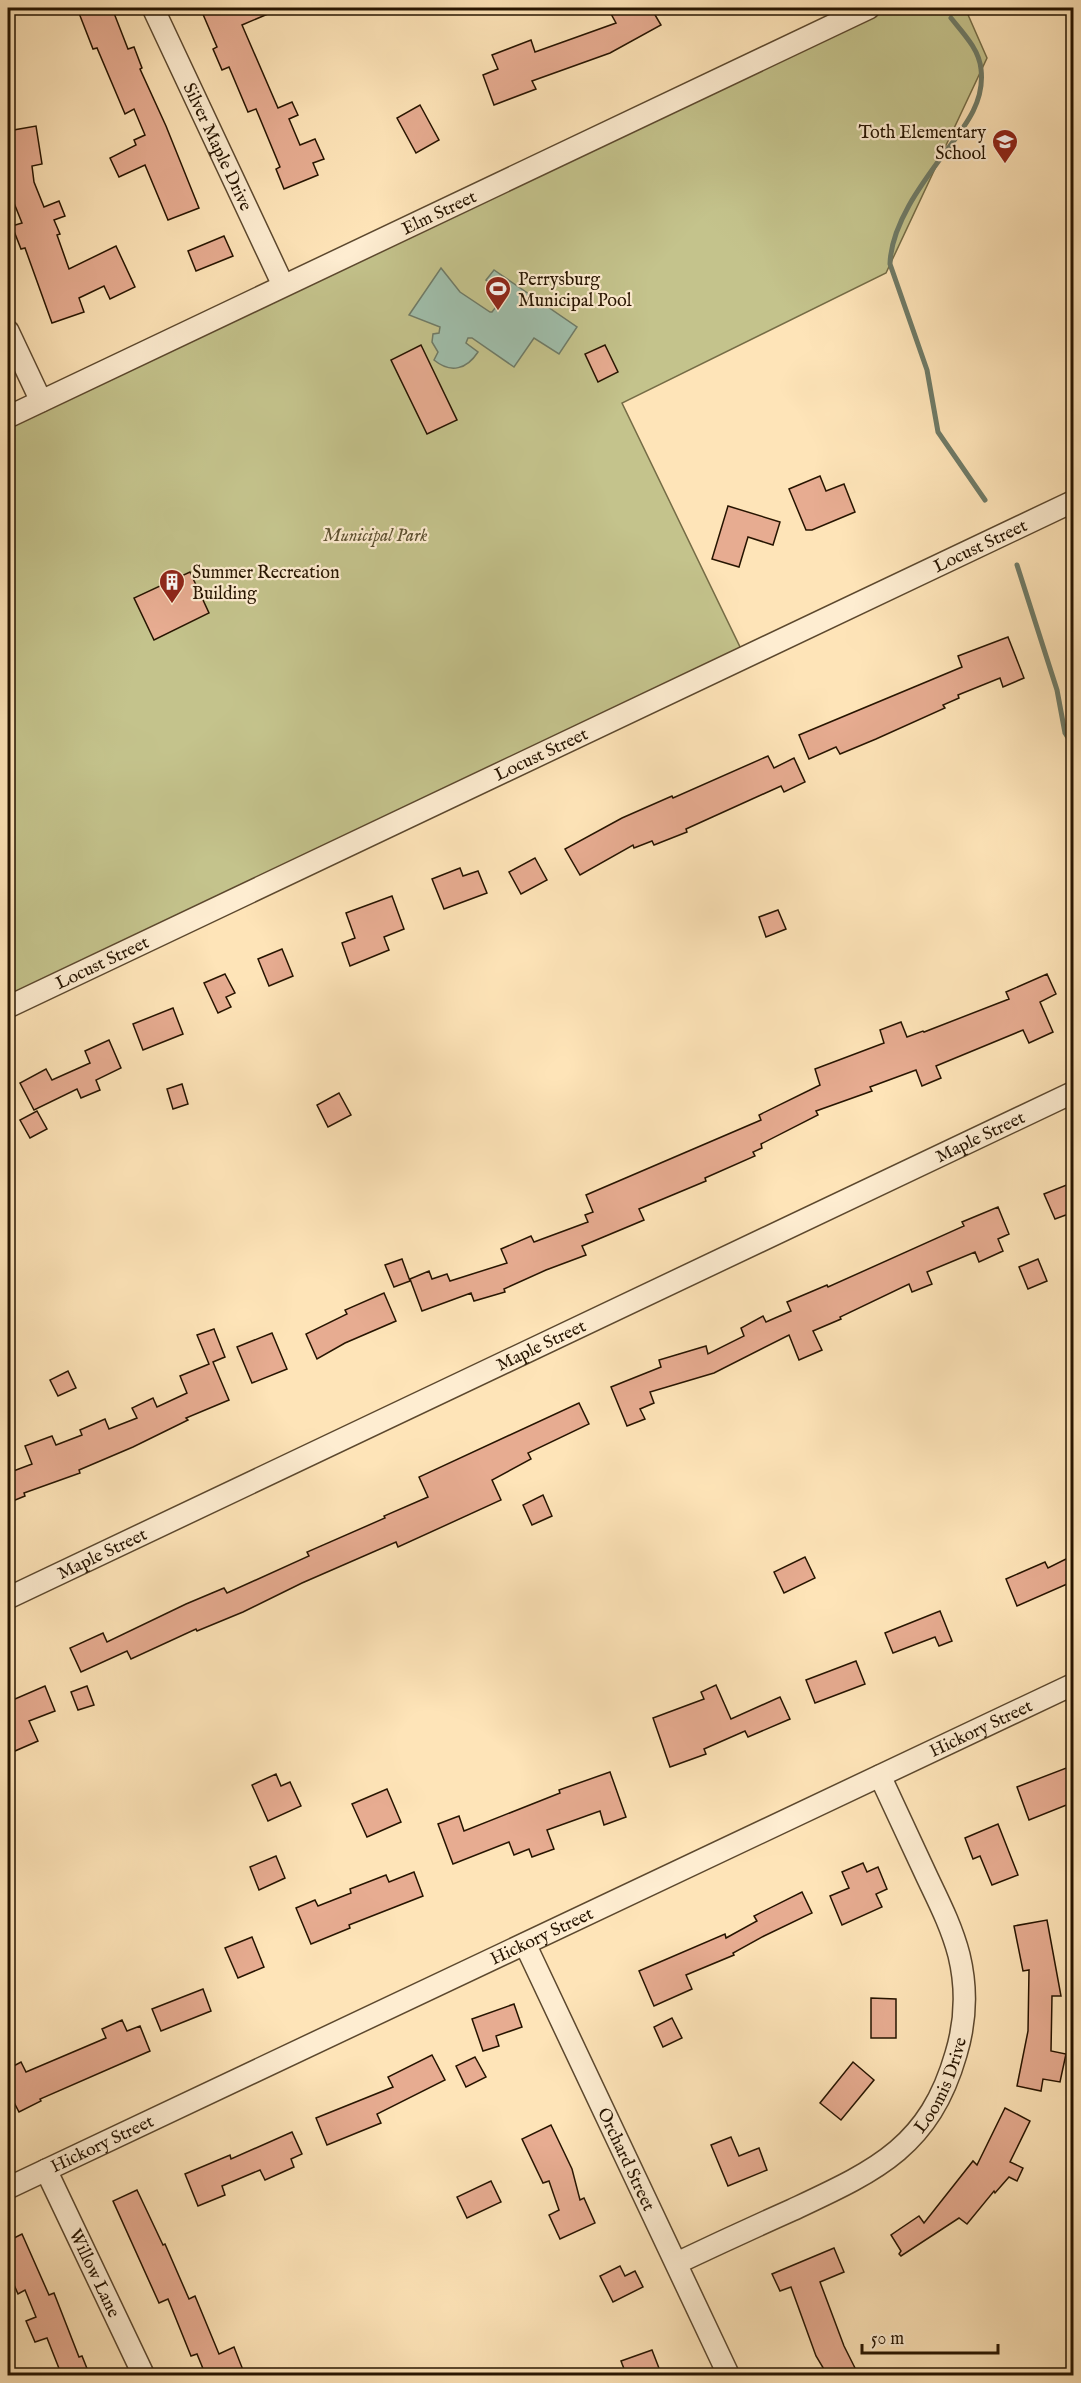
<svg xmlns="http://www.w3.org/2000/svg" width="1081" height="2383" viewBox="0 0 1081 2383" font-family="'IM FELL English',serif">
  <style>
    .green { fill: #c4c38c; stroke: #756c46; stroke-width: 1.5 }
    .water { fill: #a0bfac; stroke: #6f7b67; stroke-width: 1.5 }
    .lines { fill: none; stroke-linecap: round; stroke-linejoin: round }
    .stream { stroke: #6f7b67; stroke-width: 5 }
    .building { fill: #e7ac91; stroke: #261400; stroke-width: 1.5 }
    .minor-casing { stroke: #5c482e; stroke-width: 24 }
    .minor { stroke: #feedd1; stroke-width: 21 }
    .labels { text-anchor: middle; stroke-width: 4.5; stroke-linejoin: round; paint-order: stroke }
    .poi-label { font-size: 18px; fill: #261400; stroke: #feedd1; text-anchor: start }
    .street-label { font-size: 18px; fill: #261400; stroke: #feedd1 }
    .park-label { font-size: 18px; font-style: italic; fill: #5d5131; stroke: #feedd1 }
  </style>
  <rect width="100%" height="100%" fill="#fee4b8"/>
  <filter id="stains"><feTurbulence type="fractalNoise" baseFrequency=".00333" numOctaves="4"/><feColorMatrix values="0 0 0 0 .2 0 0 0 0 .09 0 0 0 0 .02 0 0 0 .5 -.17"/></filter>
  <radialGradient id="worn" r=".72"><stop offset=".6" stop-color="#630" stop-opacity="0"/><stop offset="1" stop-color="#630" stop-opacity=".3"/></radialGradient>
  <polygon class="green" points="871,8 965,8 987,58 886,273 622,403 741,649 8,998 8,425"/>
  <path class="water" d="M 441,268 L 460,292 L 490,312 L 492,312 L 505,295 L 504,292 L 486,280 L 494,270 L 577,327 L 559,354 L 534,338 L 514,367 L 472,338 L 468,338 L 466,343 L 478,352 C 467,369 451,374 434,360 L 438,352 L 432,342 L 433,334 L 439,333 L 440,327 L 409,315 Z"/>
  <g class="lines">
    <g class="stream">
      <path d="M 951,18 C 963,33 979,49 981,69 C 985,102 965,126 946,151 C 923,182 891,224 890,264 L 927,370 L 938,432 L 985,500"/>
      <polyline points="1017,565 1057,690 1065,733 1074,747"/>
    </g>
  </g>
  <g class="building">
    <polygon points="77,8 112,8 128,49 134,47 142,68 140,69 166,126 199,208 168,220 145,165 119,177 110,158 136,145 134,140 145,135 134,109 125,114 97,48 93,49"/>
    <polygon points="214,8 282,8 242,25 278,108 292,102 298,115 289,119 300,145 315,139 324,159 313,163 318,175 284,189 276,169 280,167 256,109 248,112 229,67 222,70 213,49 217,47 202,12"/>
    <polygon points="618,8 651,8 661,25 610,53 532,81 536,89 494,105 483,75 498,69 492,55 531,40 535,52 616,23 610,12"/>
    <polygon points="420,105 439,140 416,153 397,118"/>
    <polygon points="36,126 42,164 32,166 34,182 44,207 59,201 65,216 54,220 60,234 57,235 69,269 116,246 135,287 110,299 104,286 79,298 84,312 52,323 25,248 21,249 12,226 22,223 10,193 8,175 8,131"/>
    <polygon points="224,236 233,256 196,271 188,251"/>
    <polygon points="421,345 457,420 427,434 391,360"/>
    <polygon points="605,345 618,372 598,382 585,354"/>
    <polygon points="820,476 826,491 844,484 855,512 812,530 806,530 789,489"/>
    <polygon points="728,506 780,522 773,545 748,537 739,567 712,559"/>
    <polygon points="190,572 209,613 154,640 134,598"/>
    <polygon points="1008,637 1024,678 1003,687 1000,678 958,695 959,698 943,705 945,708 876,739 840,754 836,747 809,759 799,735 962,667 958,656"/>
    <polygon points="768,756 774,768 794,758 805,782 784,792 781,786 686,829 687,832 654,845 652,841 634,848 633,845 580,875 565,849 622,818 672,796 673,798"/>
    <polygon points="535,858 547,880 521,894 509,872"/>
    <polygon points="460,868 463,876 478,871 487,893 444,909 432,879"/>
    <polygon points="392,896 404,929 384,937 389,950 350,966 342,943 355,938 346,913"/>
    <polygon points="778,910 786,929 766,937 759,917"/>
    <polygon points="282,949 293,976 269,986 258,959"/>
    <polygon points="225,974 235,993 226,997 231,1007 218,1013 204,983"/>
    <polygon points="1047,974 1056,994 1040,1002 1053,1032 1029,1043 1023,1030 936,1066 941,1078 922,1086 916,1070 870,1087 872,1091 816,1111 818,1115 761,1144 762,1148 753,1152 755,1156 705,1178 706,1181 639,1209 644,1220 582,1246 586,1255 546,1270 504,1289 505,1292 474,1301 471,1293 422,1311 410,1279 429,1271 432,1279 447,1274 450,1281 507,1263 501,1249 531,1236 534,1242 588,1222 585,1215 593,1212 586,1195 761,1120 759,1115 820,1085 815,1069 884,1043 880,1030 901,1022 907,1037 923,1031 924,1032 1009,999 1006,992"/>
    <polygon points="173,1008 183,1034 143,1050 133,1024"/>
    <polygon points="109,1040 121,1068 96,1080 100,1090 81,1098 77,1089 34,1110 20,1083 46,1069 52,1080 90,1063 85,1051"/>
    <polygon points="182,1084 188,1104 173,1109 167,1089"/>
    <polygon points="339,1093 351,1115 328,1127 317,1105"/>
    <polygon points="37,1111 47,1129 30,1138 20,1120"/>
    <polygon points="1074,1182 1074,1212 1055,1219 1044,1194"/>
    <polygon points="998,1207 1009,1234 998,1239 1003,1251 979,1262 975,1252 927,1272 932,1284 912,1292 909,1284 840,1317 841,1319 813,1331 822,1350 799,1360 789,1335 714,1373 650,1392 654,1403 640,1409 645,1419 627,1426 611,1387 661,1367 659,1360 706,1346 708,1354 744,1336 741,1328 763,1316 766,1322 791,1311 787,1302 827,1285 828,1287 964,1226 962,1222"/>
    <polygon points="402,1259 410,1281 394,1287 385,1265"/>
    <polygon points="1038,1259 1047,1281 1028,1289 1019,1267"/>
    <polygon points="384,1293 396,1321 345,1343 317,1359 306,1334 347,1314 345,1310"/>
    <polygon points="214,1329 225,1357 213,1362 229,1400 186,1418 188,1420 133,1447 79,1470 80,1473 24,1493 25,1496 8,1503 8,1473 32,1464 25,1446 52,1436 56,1445 82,1435 80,1430 105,1419 109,1429 137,1418 132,1408 153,1398 157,1407 187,1393 180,1376 209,1364 197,1335"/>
    <polygon points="272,1333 287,1369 252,1383 237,1347"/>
    <polygon points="68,1371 76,1388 58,1396 50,1380"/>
    <polygon points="579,1403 589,1424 528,1453 531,1459 492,1480 501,1500 398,1547 396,1542 302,1583 243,1612 197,1631 196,1629 131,1659 127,1651 81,1672 70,1648 103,1633 107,1642 186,1604 224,1588 227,1593 309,1556 307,1552 385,1518 384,1516 428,1497 419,1477"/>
    <polygon points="543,1495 552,1516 532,1525 523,1505"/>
    <polygon points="1074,1555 1074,1581 1017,1606 1006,1579 1045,1562 1048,1568"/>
    <polygon points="805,1557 815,1578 784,1593 774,1572"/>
    <polygon points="940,1611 952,1641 939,1646 935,1637 893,1653 885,1633"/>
    <polygon points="856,1661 865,1684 815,1703 806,1680"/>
    <polygon points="716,1685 731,1719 780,1697 790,1719 748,1737 745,1731 704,1749 706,1754 670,1767 653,1718 704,1699 701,1692"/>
    <polygon points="45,1686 55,1711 29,1721 38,1741 8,1754 8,1702"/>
    <polygon points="87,1686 94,1705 78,1710 71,1692"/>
    <polygon points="1074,1765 1074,1802 1029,1820 1017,1787"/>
    <polygon points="610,1772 626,1817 604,1825 600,1811 547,1830 554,1849 532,1857 529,1849 514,1855 509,1842 453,1864 438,1824 459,1816 464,1831 560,1793 559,1790"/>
    <polygon points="276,1774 281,1786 290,1782 301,1806 268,1821 252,1785"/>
    <polygon points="387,1789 401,1822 367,1837 352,1804"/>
    <polygon points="998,1824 1018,1875 992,1885 980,1856 973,1859 965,1838"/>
    <polygon points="276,1856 285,1878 259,1890 250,1867"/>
    <polygon points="863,1863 867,1872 878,1867 887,1889 876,1894 882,1907 842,1925 830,1896 849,1888 842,1872"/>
    <polygon points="414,1872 423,1896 349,1925 350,1928 311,1944 296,1908 315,1900 318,1906 351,1893 350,1889 386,1875 389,1882"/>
    <polygon points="802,1892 812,1913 764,1936 733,1953 734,1955 686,1975 692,1989 654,2006 639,1971 725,1934 726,1938 757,1921 754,1916"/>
    <polygon points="1047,1920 1061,1996 1052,1996 1051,2051 1066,2054 1060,2082 1043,2079 1041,2091 1017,2086 1028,2031 1029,1970 1023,1971 1014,1926"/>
    <polygon points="252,1937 264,1967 238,1978 225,1948"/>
    <polygon points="203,1989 211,2011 161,2031 152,2009"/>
    <polygon points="871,1998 896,1999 896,2038 871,2038"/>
    <polygon points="514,2004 522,2027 496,2036 499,2046 483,2051 472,2019"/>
    <polygon points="672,2018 682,2038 663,2047 654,2027"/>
    <polygon points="122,2020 127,2031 140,2026 150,2051 40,2099 41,2101 19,2112 8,2091 8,2069 21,2062 26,2072 106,2038 102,2029"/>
    <polygon points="432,2055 445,2080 377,2114 381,2123 327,2145 316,2118 393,2087 388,2077"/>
    <polygon points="475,2057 486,2077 466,2087 456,2066"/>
    <polygon points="853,2062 874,2080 841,2120 820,2103"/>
    <polygon points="1005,2108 1030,2121 1010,2162 1023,2168 1017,2181 1009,2177 995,2193 994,2191 967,2224 959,2218 901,2256 899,2254 901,2251 891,2235 919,2216 924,2223 973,2161 977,2165"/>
    <polygon points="551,2125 572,2169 580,2200 584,2198 595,2223 560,2239 549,2215 559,2210 549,2181 543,2183 522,2139"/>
    <polygon points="292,2132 302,2154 291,2159 294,2167 265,2180 260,2170 222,2186 225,2195 198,2206 185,2174 230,2155 231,2159"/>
    <polygon points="731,2137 739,2156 759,2148 767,2170 728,2186 711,2145"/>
    <polygon points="491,2181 501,2202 467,2218 457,2197"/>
    <polygon points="137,2190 163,2245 165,2244 189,2299 195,2296 219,2354 234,2347 243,2370 229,2376 206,2376 197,2354 191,2356 168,2299 159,2303 113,2201"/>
    <polygon points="22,2234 49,2295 54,2293 79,2357 82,2356 90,2376 62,2376 47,2338 35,2342 26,2321 36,2317 25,2290 18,2294 8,2271 8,2241"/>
    <polygon points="834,2248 844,2272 820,2282 844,2346 859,2376 828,2376 816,2356 791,2287 780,2291 772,2274"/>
    <polygon points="620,2266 625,2276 635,2271 643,2287 613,2302 600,2276"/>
    <polygon points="652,2350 662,2376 640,2376 638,2370 626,2374 621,2361"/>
  </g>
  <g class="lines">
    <defs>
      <g id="minor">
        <path id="s1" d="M 153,8 L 283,285"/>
        <polyline points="8,331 41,401"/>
        <path id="s2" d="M 8,417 L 869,8"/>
        <path id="s3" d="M 8,1007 L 1074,501"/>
        <path id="s4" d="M 8,1598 L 1074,1092"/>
        <path id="s5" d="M 525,1944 L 729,2376"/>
        <path id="s6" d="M 46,2170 L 144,2376"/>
        <path id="s7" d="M 8,2188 L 1074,1684"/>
        <path id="s8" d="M 677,2263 C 715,2245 754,2227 792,2210 C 875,2171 929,2148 956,2054 C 966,2021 967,1988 959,1955 C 952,1928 940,1904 928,1879 C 912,1845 896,1811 880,1776"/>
      </g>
    </defs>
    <use href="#minor" class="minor-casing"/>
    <use href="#minor" class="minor"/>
  </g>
  <defs>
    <symbol id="school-pin" viewBox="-11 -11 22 30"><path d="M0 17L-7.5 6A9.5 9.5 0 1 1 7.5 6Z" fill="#8f2418" stroke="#feedd1"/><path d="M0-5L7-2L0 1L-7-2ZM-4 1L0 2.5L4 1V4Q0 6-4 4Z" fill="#fff"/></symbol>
    <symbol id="stadium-pin" viewBox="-11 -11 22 30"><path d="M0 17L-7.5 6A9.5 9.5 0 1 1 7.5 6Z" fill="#8f2418" stroke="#feedd1"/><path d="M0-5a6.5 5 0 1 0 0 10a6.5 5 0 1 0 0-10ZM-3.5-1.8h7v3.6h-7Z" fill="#fff"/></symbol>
    <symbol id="building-pin" viewBox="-11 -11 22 30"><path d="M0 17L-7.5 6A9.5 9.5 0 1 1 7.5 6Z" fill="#8f2418" stroke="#feedd1"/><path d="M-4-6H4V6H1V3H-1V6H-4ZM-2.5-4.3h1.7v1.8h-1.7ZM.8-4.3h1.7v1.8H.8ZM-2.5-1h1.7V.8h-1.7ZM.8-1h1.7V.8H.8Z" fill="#fff"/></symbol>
  </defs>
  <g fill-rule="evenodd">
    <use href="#school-pin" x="990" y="127" width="30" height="40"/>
    <use href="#stadium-pin" x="483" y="274" width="30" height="40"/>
    <use href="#building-pin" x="157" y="567" width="30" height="40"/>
  </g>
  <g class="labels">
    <g class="poi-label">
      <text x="986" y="138" text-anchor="end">Toth Elementary<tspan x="986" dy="21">School</tspan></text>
      <text x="518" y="285">Perrysburg<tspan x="518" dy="21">Municipal Pool</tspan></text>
      <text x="192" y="578">Summer Recreation<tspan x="192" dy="21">Building</tspan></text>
    </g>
    <g class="street-label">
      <text dy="6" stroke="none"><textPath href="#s1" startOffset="153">Silver Maple Drive</textPath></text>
      <text dy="6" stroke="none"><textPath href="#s2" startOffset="477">Elm Street</textPath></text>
      <text dy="6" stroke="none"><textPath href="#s3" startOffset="1076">Locust Street</textPath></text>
      <text dy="6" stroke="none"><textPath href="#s3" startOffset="590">Locust Street</textPath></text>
      <text dy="6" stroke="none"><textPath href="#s3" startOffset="104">Locust Street</textPath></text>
      <text dy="6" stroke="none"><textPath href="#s4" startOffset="1076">Maple Street</textPath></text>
      <text dy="6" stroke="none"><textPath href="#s4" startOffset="590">Maple Street</textPath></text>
      <text dy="6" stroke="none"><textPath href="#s4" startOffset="104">Maple Street</textPath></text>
      <text dy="6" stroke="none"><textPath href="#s7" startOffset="1076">Hickory Street</textPath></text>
      <text dy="6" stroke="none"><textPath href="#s7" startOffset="590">Hickory Street</textPath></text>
      <text dy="6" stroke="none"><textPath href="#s8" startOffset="328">Loomis Drive</textPath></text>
      <text dy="6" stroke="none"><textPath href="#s7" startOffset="104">Hickory Street</textPath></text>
      <text dy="6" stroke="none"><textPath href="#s5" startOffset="238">Orchard Street</textPath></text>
      <text dy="6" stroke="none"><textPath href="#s6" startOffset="114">Willow Lane</textPath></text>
    </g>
    <g class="park-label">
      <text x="375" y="541">Municipal Park</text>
    </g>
  </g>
  <rect width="1081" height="2383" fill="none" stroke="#fee4b8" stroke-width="30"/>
  <rect x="9" y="9" width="1063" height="2365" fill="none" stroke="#261400" stroke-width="3"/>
  <rect x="15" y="15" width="1051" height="2353" fill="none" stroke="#261400" stroke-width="1.5"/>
  <path d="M862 2344v9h136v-9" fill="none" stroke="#261400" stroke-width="3"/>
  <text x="871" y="2344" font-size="18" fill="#261400" stroke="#feedd1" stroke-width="4.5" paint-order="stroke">50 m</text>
  <rect width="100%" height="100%" filter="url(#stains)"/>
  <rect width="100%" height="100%" fill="url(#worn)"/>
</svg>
